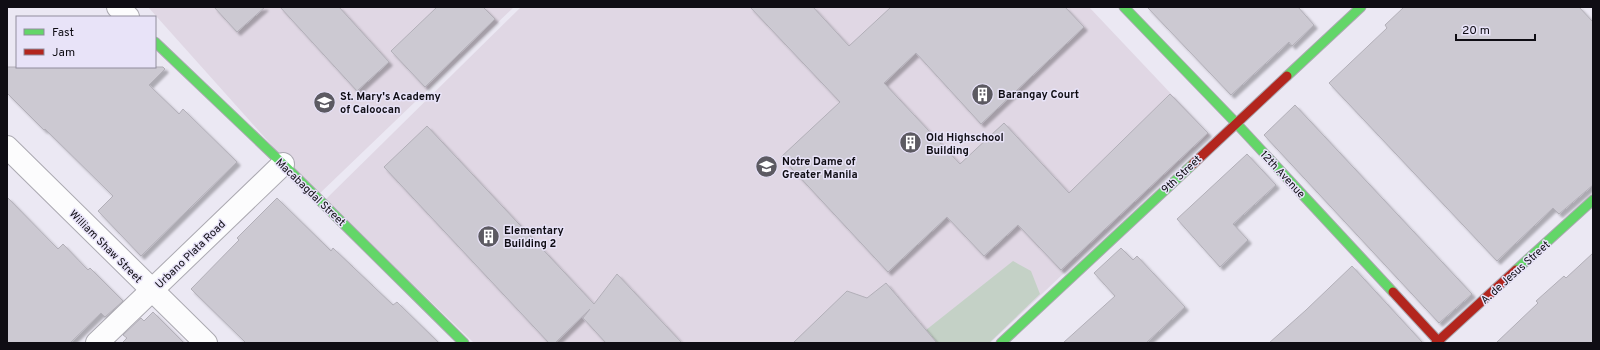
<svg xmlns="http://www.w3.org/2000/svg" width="1600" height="350" viewBox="0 0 1600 350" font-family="Overpass,sans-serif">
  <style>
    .education { fill: #e0d7e4 }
    .green { fill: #c4d1c6 }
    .building { fill: #ccc9d2; stroke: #b2afb8; filter: url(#shadow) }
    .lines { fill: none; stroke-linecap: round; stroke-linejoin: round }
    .street-casing { stroke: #aba9b1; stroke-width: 24 }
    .fast-casing { stroke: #aba9b1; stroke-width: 11 }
    .jam-casing { stroke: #aba9b1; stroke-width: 11 }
    .street { stroke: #fcfcfd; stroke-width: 22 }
    .fast { stroke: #63d668; stroke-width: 9 }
    .jam { stroke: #b3261e; stroke-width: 9 }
    .labels { text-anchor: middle; stroke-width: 3; stroke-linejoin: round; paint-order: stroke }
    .poi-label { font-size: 11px; font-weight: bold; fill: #0f0d14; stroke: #e8e3f8; text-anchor: start }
    .street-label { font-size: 11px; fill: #0f0d14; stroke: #e8e3f8 }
  </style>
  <defs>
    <filter id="shadow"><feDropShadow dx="3.5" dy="3.5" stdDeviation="1" flood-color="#0004"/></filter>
  </defs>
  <rect width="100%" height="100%" fill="#ebe8f3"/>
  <g class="education">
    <polygon points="148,7 514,7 317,196"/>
    <polygon points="521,7 1089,7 1210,135 990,343 474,343 325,200"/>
  </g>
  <polygon class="green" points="1013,261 1031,271 1040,294 989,343 937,343 926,330"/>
  <g class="building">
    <polygon points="214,7 265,7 237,32"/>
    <polygon points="280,7 339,7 389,62 357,91"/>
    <polygon points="437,7 483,7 495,19 425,87 391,51"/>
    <polygon points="750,7 813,7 849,46 891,7 1065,7 1084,27 981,124 916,53 884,83 960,164 1004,123 1069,193 1170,94 1208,133 1061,270 1018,225 984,256 947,217 888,272 781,157 840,102"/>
    <polygon points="1147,7 1298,7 1314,25 1292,46 1289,42 1231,95"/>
    <polygon points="1404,7 1579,7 1593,22 1593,185 1559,214 1553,208 1497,261 1329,83 1387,28 1385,25"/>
    <polygon points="7,67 163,67 165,69 149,85 179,114 183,109 237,162 141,256 98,211 113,196 45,129 44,130 7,93"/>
    <polygon points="1295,105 1472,294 1439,323 1264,135"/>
    <polygon points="427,126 594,304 617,274 682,343 606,343 583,318 590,309 555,343 549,343 384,167"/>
    <polygon points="1247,154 1276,185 1233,224 1248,240 1220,267 1177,219"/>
    <polygon points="7,197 58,249 63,244 88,270 90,268 123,301 105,317 101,313 70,343 7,343"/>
    <polygon points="277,198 331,251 333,248 393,305 397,302 439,343 246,343 191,289 239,240 237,238"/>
    <polygon points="1121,248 1133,260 1137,256 1185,307 1146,343 1063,343 1115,296 1094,273"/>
    <polygon points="1593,253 1593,343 1496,343 1538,303 1536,301 1564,276 1566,278"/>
    <polygon points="1352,266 1423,343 1269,343 1306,310"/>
    <polygon points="886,283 937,343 793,343 847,291 867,298"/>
    <polygon points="153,312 184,343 122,343 127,338 123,335 141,318 144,321"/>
  </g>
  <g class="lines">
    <defs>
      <g id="street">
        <polyline points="118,7 128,17"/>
        <polyline points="7,147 206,343"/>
        <polyline points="97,343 283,164"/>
      </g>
      <g id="fast">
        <polyline points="1124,7 1236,123 1393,292"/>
        <polyline points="155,42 283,164 464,343"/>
        <polyline points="1287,76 1361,7"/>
        <polyline points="1516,270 1593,200"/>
        <polyline points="1001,343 1193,164"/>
      </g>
      <g id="jam">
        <polyline points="1193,164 1287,76"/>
        <polyline points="1393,292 1440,343"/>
        <polyline points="1436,343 1516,270"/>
      </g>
    </defs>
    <use href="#street" class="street-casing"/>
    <use href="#fast" class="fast-casing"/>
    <use href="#jam" class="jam-casing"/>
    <use href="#street" class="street"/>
    <use href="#fast" class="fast"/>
    <use href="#jam" class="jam"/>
  </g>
  <defs>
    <symbol id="building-disc" viewBox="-11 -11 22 22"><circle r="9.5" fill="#5c5a62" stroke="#e8e3f8"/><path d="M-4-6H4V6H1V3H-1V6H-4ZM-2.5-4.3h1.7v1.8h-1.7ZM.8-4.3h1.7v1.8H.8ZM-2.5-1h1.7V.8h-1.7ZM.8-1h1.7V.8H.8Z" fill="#fff"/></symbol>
    <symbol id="school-disc" viewBox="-11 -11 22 22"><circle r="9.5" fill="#5c5a62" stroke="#e8e3f8"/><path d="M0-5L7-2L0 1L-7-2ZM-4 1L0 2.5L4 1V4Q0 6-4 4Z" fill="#fff"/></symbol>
  </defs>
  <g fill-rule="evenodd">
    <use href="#building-disc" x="970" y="82" width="25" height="25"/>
    <use href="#school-disc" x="312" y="90" width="25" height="25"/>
    <use href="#building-disc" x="898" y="130" width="25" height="25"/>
    <use href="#school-disc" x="754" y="154" width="25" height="25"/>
    <use href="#building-disc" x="476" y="224" width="25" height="25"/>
  </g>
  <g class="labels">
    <g class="poi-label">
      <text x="998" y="98">Barangay Court</text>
      <text x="340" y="100">St. Mary's Academy<tspan x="340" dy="13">of Caloocan</tspan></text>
      <text x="926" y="141">Old Highschool<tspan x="926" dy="13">Building</tspan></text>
      <text x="782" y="165">Notre Dame of<tspan x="782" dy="13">Greater Manila</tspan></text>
      <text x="504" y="234">Elementary<tspan x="504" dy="13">Building 2</tspan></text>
    </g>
    <g class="street-label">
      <text transform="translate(1181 174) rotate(-43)" y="4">9th Street</text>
      <text transform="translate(1283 174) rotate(47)" y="4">12th Avenue</text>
      <text transform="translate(311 192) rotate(44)" y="4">Macabagdal Street</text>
      <text transform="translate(106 246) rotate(45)" y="4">William Shaw Street</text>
      <text transform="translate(190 254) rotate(-44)" y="4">Urbano Plata Road</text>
      <text transform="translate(1515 272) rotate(-42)" y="4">A. de Jesus Street</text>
    </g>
  </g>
  <rect width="1600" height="350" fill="none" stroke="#0f0d14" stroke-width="16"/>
  <rect x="16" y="16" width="140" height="52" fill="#e8e3f8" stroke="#918d9d"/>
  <rect x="24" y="29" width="20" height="6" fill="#63d668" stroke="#918d9d"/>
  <text x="52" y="36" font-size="12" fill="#0f0d14">Fast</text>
  <rect x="24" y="49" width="20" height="6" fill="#b3261e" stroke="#918d9d"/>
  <text x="52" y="56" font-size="12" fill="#0f0d14">Jam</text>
  <path d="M1456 34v6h79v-6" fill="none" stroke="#0f0d14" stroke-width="2"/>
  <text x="1462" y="34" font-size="12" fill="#0f0d14" stroke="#e8e3f8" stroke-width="3" paint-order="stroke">20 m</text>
</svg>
